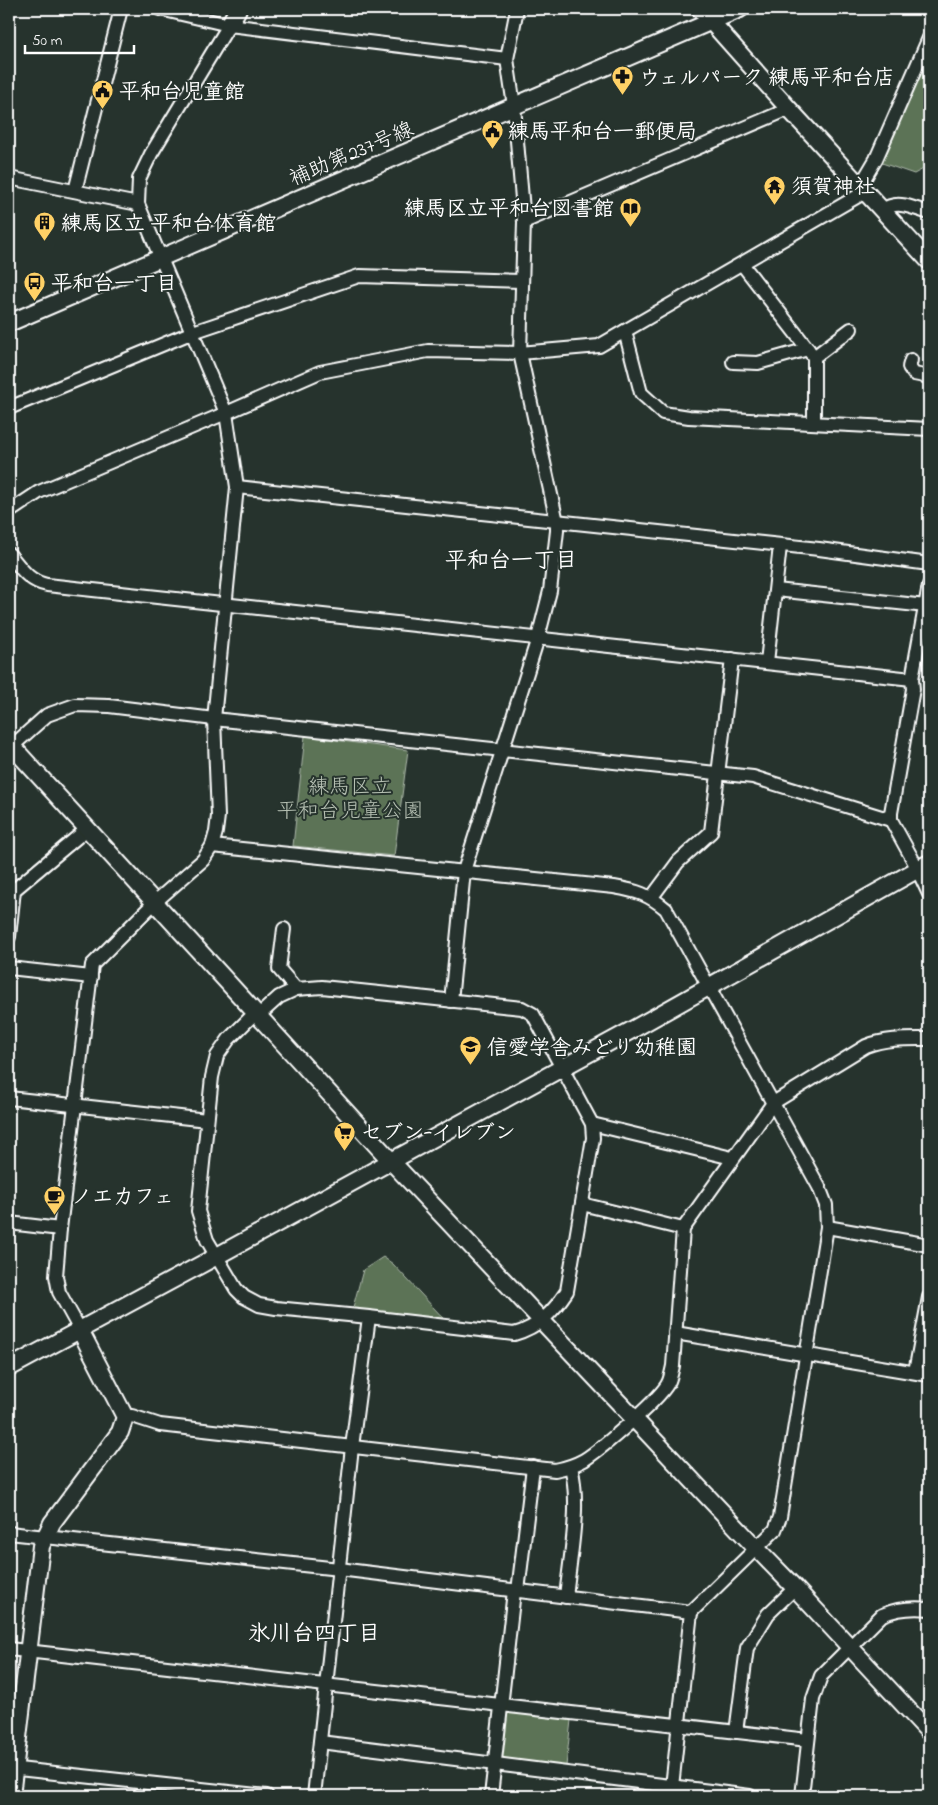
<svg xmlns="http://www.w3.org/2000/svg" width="938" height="1805" viewBox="0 0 938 1805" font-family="'Indie Flower','Klee One',sans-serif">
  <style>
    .green { fill: #5c7357; stroke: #aeb9ab }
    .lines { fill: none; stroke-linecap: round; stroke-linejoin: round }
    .minor-casing { stroke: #fff; stroke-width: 16 }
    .tertiary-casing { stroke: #fff; stroke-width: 20 }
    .minor { stroke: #26332d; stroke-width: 12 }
    .tertiary { stroke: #26332d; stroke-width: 16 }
    .labels { text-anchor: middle; stroke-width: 4; stroke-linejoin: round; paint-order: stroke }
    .poi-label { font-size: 21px; font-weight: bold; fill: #fff; stroke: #26332d; text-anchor: start }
    .street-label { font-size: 21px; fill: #fff; stroke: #26332d }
    .park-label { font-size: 21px; fill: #b6c0b3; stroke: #26332d }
    .neighbourhood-label { font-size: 22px; font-weight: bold; fill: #fff; stroke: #26332d }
  </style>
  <rect width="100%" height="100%" fill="#26332d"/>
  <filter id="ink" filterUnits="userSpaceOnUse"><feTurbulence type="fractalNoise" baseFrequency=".02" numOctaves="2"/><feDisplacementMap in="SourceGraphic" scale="10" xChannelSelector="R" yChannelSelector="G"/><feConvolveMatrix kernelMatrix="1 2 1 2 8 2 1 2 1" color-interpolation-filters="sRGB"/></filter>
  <g filter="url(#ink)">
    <g class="green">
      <polygon points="929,52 929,167 927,167 914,174 879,162"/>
      <polygon points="305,736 408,750 394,856 293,846"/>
      <polygon points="383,1257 393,1264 446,1321 352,1311 363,1270"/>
      <polygon points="507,1712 571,1720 566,1766 502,1758"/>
    </g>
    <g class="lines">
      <defs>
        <g id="minor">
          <polyline points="160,9 229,25 507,59"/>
          <polyline points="9,178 138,204"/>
          <polyline points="860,186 876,159 929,38"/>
          <polyline points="75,191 121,9"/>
          <path d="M 883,210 C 897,199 913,208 929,213"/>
          <polyline points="524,222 789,109"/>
          <polyline points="742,264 814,357 814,423"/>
          <polyline points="625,331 641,393 663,413 689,417 929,429"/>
          <polyline points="814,357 851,329"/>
          <polyline points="911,360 909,367 914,374 929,377"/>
          <polyline points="733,362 758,363 808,349"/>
          <polyline points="9,408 193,332 359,276 522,281"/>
          <polyline points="237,487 819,549 929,564"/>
          <polyline points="9,512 39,492 226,413 320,372 428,351 520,353 599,346 865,192"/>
          <path d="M 9,554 C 21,568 28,581 47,585 L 912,679"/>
          <polyline points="929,585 912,679 913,689 891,813 891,820 913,860 929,894"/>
          <polyline points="776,590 926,606"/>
          <polyline points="767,662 780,546"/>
          <polyline points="9,749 47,715 75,705 109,706 214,719 753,777 891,820"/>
          <polyline points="652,897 678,862 711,832 732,659"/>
          <polyline points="284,929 279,969 296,989"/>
          <polyline points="9,937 14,890 87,829"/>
          <polyline points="9,968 91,977"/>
          <polyline points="451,1001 464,871 538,638 550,591 557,531 557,522 520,353 524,222 514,106 507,59 517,9"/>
          <path d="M 255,1013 L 229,1039 L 217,1056 L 212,1077 L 198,1211 L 207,1240 L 236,1289 L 244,1297 L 259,1305 L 276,1308 L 369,1317 L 514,1334 C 539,1327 553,1312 567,1291 L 593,1138 L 592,1124 L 533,1014 L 522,1008 L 322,987 L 296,989 L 279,997 L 258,1016"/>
          <polyline points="9,1098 207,1120"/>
          <polyline points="592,1124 732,1158"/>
          <polyline points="582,1204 683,1229"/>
          <polyline points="9,1223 60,1229"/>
          <polyline points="827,1227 929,1245"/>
          <polyline points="80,1330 59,1292 56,1276 60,1229 92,965 154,903 203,860 212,846 216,832 218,816 214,719 237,487 226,413 138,204 139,179 151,154 229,25"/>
          <polyline points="675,1333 929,1375"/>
          <polyline points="915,1372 929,1297"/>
          <path d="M 125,1417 L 132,1416 L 160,1425 L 555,1470 C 566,1468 575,1465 584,1460 C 601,1449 663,1397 669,1381 C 671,1376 672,1370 673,1366 L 683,1229 L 773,1103 L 866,1046 C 887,1038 907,1039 929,1039"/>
          <path d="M 9,1533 L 339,1569 L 691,1612 L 775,1530 L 780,1517 L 827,1227 L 826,1205 L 819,1187 L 666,909 C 648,894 637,891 614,887 L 212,846"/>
          <polyline points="518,1591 533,1467"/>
          <path d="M 566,1597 C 570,1557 581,1505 571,1467"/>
          <polyline points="9,1649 808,1740"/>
          <polyline points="736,1732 747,1648 768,1614 795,1588"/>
          <polyline points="320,1742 750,1796"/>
          <polyline points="9,1768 267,1796"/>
          <polyline points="314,1796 352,1447 369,1317"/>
          <polyline points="491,1796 514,1591"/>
          <polyline points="671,1796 691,1612"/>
          <path d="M 802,1796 L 813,1699 L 821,1676 L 882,1615 C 898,1608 912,1607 929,1609"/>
        </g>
        <g id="tertiary">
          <polyline points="700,9 789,109 929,261"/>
          <polyline points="229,25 238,9"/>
          <polyline points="9,323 740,9"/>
          <polyline points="9,743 391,1161 756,1548 795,1588 929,1732"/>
          <polyline points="9,1368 217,1256 630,1031 929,863"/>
          <polyline points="11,1796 41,1546 52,1523 120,1432 125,1417 80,1330"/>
        </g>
      </defs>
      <use href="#minor" class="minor-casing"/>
      <use href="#tertiary" class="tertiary-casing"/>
      <use href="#minor" class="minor"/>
      <use href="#tertiary" class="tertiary"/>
    </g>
  </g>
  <defs>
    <symbol id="pharmacy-pin" viewBox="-11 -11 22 30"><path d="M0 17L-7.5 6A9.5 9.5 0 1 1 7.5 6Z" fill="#ffd166" stroke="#26332d"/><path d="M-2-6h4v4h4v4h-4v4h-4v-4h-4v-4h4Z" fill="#111"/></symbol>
    <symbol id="civic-pin" viewBox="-11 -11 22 30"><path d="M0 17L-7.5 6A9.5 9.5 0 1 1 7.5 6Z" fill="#ffd166" stroke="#26332d"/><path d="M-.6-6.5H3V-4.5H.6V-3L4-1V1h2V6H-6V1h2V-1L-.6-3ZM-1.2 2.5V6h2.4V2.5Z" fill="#111"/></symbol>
    <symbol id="temple-pin" viewBox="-11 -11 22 30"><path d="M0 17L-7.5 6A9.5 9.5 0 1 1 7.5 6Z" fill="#ffd166" stroke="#26332d"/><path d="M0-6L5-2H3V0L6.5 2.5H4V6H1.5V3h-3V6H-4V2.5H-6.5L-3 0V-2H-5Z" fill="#111"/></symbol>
    <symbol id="library-pin" viewBox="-11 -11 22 30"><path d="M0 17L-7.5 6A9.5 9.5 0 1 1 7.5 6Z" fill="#ffd166" stroke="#26332d"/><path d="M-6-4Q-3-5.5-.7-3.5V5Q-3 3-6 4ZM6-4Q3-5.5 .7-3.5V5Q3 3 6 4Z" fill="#111"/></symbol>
    <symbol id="building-pin" viewBox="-11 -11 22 30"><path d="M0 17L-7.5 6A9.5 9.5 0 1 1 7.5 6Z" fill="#ffd166" stroke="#26332d"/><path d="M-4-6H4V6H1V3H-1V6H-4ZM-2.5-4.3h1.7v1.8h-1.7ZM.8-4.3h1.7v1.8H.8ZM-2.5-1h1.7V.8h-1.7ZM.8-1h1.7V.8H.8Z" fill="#111"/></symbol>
    <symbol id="bus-pin" viewBox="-11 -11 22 30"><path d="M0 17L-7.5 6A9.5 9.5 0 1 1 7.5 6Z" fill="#ffd166" stroke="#26332d"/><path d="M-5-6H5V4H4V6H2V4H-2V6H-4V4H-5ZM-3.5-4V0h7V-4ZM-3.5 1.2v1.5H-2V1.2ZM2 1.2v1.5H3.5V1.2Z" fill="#111"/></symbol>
    <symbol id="school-pin" viewBox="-11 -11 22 30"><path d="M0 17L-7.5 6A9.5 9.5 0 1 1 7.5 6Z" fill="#ffd166" stroke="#26332d"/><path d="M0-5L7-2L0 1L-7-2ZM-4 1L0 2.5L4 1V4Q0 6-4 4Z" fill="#111"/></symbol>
    <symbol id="supermarket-pin" viewBox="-11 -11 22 30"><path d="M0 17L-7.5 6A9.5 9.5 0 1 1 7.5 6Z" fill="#ffd166" stroke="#26332d"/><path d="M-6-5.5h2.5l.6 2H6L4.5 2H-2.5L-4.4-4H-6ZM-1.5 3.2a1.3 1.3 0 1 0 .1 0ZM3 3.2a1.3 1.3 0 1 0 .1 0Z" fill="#111"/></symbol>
    <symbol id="cafe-pin" viewBox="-11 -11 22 30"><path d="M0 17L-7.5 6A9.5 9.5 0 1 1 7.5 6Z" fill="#ffd166" stroke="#26332d"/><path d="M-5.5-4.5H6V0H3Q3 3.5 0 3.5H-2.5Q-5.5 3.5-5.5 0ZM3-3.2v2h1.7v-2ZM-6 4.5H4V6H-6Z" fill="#111"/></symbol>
  </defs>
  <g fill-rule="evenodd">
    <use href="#pharmacy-pin" x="610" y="64" width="25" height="34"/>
    <use href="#civic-pin" x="90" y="78" width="25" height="34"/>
    <use href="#civic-pin" x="480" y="118" width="25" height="34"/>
    <use href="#temple-pin" x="762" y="174" width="25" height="34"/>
    <use href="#library-pin" x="618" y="196" width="25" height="34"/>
    <use href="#building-pin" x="32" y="210" width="25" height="34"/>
    <use href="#bus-pin" x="22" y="270" width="25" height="34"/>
    <use href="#school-pin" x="458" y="1034" width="25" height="34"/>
    <use href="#supermarket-pin" x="332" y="1120" width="25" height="34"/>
    <use href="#cafe-pin" x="42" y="1184" width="25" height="34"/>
  </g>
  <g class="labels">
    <g class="poi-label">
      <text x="639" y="84">ウェルパーク 練馬平和台店</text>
      <text x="119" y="98">平和台児童館</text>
      <text x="508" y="138">練馬平和台一郵便局</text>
      <text x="791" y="193">須賀神社</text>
      <text x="614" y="215" text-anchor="end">練馬区立平和台図書館</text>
      <text x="61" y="230">練馬区立 平和台体育館</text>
      <text x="51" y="290">平和台一丁目</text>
      <text x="487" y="1054">信愛学舎みどり幼稚園</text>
      <text x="361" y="1139">セブン-イレブン</text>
      <text x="71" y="1203">ノエカフェ</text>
    </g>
    <g class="street-label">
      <text transform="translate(351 153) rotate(-23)" y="7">補助第237号線</text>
    </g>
    <g class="park-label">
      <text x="350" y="793">練馬区立<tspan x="350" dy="24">平和台児童公園</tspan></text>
    </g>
    <g class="neighbourhood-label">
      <text x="511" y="567">平和台一丁目</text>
      <text x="314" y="1640">氷川台四丁目</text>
    </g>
  </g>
  <rect width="938" height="1805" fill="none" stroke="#26332d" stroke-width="30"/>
  <rect x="15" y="15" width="908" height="1775" fill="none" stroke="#fff" stroke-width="2" filter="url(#ink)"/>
  <path d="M25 45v8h109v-8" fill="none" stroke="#ffffff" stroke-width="2.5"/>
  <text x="32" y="45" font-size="15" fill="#ffffff" stroke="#26332d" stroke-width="4" paint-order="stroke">50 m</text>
</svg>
